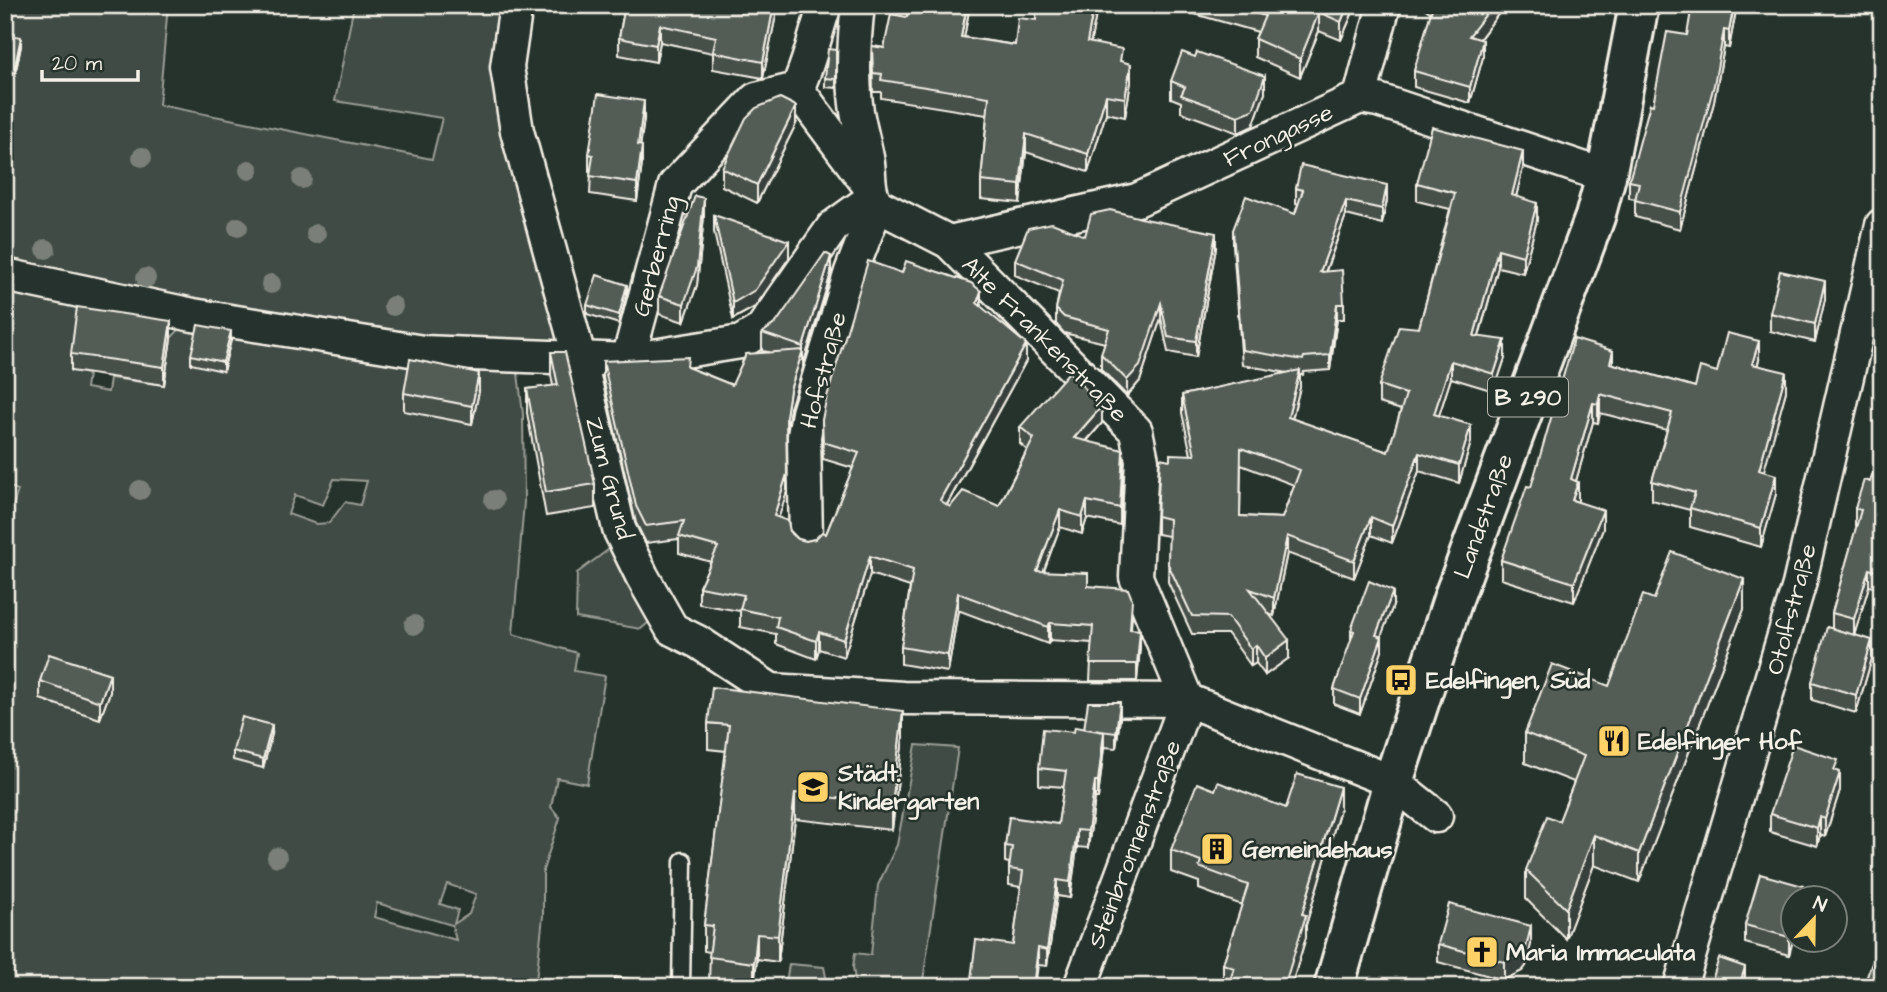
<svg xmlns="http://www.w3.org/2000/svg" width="1887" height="992" viewBox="0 0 1887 992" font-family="'Architects Daughter',sans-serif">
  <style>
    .green { fill: #414b45; stroke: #9a9e96; stroke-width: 2; fill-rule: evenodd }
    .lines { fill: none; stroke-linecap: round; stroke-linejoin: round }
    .lane-casing { stroke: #f4f1e8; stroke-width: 21 }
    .street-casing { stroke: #f4f1e8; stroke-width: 37 }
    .primary-casing { stroke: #f4f1e8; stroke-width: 44 }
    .lane { stroke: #26332d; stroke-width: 16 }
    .street { stroke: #26332d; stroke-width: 32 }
    .primary { stroke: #26332d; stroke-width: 38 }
    .tree { fill: #7a8079 }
    .wall { fill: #474f49; stroke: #f4f1e8; stroke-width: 2; fill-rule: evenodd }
    .shaded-wall { fill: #39403c; stroke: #f4f1e8; stroke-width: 2 }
    .building { fill: #525c55; stroke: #f4f1e8; stroke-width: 2; fill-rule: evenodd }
    .labels { text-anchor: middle; stroke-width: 5; stroke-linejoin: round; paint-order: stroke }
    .shield { fill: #26332d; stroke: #b6b8b0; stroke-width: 2 }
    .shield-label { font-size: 23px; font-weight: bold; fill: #f4f1e8 }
    .street-label { font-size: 24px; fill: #f4f1e8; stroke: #26332d }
    .poi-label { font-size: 24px; font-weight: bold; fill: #f4f1e8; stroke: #26332d; text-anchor: start }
  </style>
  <rect width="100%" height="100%" fill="#26332d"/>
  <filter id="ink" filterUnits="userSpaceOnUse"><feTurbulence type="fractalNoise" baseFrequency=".0143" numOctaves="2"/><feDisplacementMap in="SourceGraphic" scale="14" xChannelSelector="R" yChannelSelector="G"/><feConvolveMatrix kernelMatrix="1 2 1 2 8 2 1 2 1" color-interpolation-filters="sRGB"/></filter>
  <g filter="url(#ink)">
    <g class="green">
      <path d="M 5,5 L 168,5 L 159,105 L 432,159 L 442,118 L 335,101 L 354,5 L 516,5 L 507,54 L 580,360 L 516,357 L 523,414 L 524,502 L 513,634 L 577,653 L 574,671 L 605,676 L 587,784 L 557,778 L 551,807 L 560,818 L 543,870 L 543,916 L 536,981 L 538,987 L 5,987 L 5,507 L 12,509 L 18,490 L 7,486 L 5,489 ZM 82,292 L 192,316 L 171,338 L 164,385 L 110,378 L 108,392 L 86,388 L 88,374 L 71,371 ZM 199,331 L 231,339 L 223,371 ZM 334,479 L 367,481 L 360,505 L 345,502 L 329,523 L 316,524 L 288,514 L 295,495 L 323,505 ZM 447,884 L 476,894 L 469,914 L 454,924 L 458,910 L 440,904 ZM 377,903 L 452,925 L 456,940 L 374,917 Z"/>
      <polygon points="624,538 662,611 641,629 576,618 577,573"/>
      <polygon points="916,745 958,748 922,987 856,987 853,967 855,953 871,955 878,885 897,845"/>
      <polygon points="789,964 824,967 828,987 778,987 787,977"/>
    </g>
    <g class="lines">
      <defs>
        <polyline id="lane" points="681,987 683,861"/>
        <g id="street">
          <polyline points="516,5 507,67 517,131 580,360 619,529 642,576 672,629 698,642 771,690 903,698 1187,700 1393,782 1436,816"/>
          <path d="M 858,5 C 854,39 852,70 856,104 C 858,124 865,143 868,163 C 870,179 868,191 877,205 L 949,242 L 1136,431 L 1142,460 L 1136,577 L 1187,700"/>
          <polyline points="797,89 867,183"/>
          <polyline points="1360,97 1384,5"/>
          <polyline points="949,242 1137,200 1360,97 1378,100 1606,176"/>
          <polyline points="5,275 193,315 423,352 628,360 741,342 761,330 833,227 873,198"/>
          <path d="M 628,360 L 675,185 L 756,99 L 797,89 C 810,62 815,34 825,5"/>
          <polyline points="806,540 804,436 808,413 851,272 877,205"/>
          <polyline points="1080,987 1187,700"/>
          <polyline points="1680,987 1799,585 1882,225"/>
        </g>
        <polyline id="primary" points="1334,987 1393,782 1454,596 1595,217 1606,176 1639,5"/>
      </defs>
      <use href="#lane" class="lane-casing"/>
      <use href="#street" class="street-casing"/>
      <use href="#primary" class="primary-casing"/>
      <use href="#lane" class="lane"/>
      <use href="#street" class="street"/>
      <use href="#primary" class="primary"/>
    </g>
    <g class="tree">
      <circle cx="142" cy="157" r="10"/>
      <circle cx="249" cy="170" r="10"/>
      <circle cx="302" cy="179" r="10"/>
      <circle cx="238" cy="227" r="10"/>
      <circle cx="316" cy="234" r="10"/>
      <circle cx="46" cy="249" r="10"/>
      <circle cx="146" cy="278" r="10"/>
      <circle cx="271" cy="284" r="10"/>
      <circle cx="393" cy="306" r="10"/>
      <circle cx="140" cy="490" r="10"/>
      <circle cx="494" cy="500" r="10"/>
      <circle cx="414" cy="625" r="10"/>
      <circle cx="277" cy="857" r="10"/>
    </g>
    <g class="wall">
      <polygon points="625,5 778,5 763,78 713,69 713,53 660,42 656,62 619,55 619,38"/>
      <polygon points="909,5 970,5 964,37 1015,45 1036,20 1098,5 1090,43 1122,62 1131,82 1125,117 1106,113 1088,172 1026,152 1020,203 981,199 981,181 987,115 881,98 881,92 873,92 872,46 884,48 907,17"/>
      <polygon points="1163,5 1356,5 1341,40 1319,31 1300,77 1255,57 1255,39 1258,32"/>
      <polygon points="1420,5 1505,5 1480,39 1483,57 1470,103 1414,87 1414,71 1431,13"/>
      <polygon points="1737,5 1729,48 1724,47 1714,102 1680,229 1635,217 1635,199 1629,198 1629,181 1653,105 1687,35"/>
      <polygon points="5,34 21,46 15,75 5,73"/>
      <polygon points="836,50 836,88 825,87 825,78"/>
      <polygon points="1171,81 1265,93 1253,126 1238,133 1181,112 1181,102 1171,98"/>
      <polygon points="644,119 640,146 642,164 637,201 590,194 591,172 589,172 589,154"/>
      <polygon points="796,124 757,203 722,186 722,168"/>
      <path d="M 1523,168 L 1516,197 L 1537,220 L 1523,273 L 1498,267 L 1479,337 L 1505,358 L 1494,391 L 1451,378 L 1439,415 L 1471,442 L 1459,483 L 1419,471 L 1392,543 L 1371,535 L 1354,578 L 1287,553 L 1274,616 L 1268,614 L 1289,658 L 1265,675 L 1256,663 L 1251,666 L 1228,634 L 1192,634 L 1168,582 L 1169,536 L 1157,534 L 1157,516 L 1170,460 L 1191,455 L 1182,413 L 1182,395 L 1288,373 L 1242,365 L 1233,245 L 1233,230 L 1295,214 L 1298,204 L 1296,203 L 1296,188 L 1387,200 L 1382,224 L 1346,215 L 1326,271 L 1344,304 L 1344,319 L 1337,319 L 1330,370 L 1304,372 L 1303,375 L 1300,375 L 1300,387 L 1292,419 L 1388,452 L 1401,410 L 1379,403 L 1379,385 L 1419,328 L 1450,209 L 1417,201 L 1417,183 ZM 1241,465 L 1294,485 L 1282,518 L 1240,516 Z"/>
      <polygon points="714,215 789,258 755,307 733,319 714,232"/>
      <polygon points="704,216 697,285 684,322 659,314 659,296"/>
      <polygon points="1085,236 1216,248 1196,357 1168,352 1161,318 1140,381 1127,396 1101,369 1101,354 1105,343 1064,333 1056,324 1056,309 1059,293 1015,275 1015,260"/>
      <polygon points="831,273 790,408 786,432 787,491 778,518 798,539 806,541 815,539 826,534 853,468 823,459 822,420 981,307 1026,361 947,505 950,507 999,506 1027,450 1020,444 1020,427 1102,423 1087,441 1123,467 1120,525 1087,518 1082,534 1060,527 1044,571 1088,586 1132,616 1131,629 1140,647 1137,681 1090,681 1092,643 1050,640 1048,644 958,610 948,672 901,664 901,647 910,587 870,574 844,657 819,649 816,659 776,644 776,634 740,627 740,611 699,604 699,587 711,562 679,553 679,539 646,543 636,523 603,378 603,361 688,367 732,385 768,352 762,351 762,333 776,323"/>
      <polygon points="627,294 619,324 587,314 587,305"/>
      <polygon points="1825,299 1815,342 1770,331 1770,313"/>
      <polygon points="171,338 164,385 71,371 71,354"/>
      <polygon points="231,340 223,371 191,364 191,355"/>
      <polygon points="551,352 595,484 595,508 546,516 527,413 527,389 553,386 551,375"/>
      <polygon points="1759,360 1757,365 1786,391 1763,471 1776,494 1761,547 1690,527 1690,510 1652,500 1652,481 1667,430 1600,413 1598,423 1593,422 1576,481 1577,502 1603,529 1574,602 1501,579 1501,560 1531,487 1613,364 1695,387 1717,372"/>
      <polygon points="479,391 472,424 404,411 404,393"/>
      <polygon points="1882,443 1882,589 1869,586 1854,635 1872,658 1856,713 1812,700 1812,682 1832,629 1832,613 1857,525 1855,525 1855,508 1870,482"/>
      <polygon points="1654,599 1744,609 1639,882 1594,865 1566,939 1526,899 1526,870 1559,821 1574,782 1525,763 1525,733 1609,686"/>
      <polygon points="1393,606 1381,636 1382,651 1360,714 1334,704 1334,689 1351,642 1351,630"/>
      <polygon points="40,681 110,692 100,719 40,699"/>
      <polygon points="1120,718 1116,748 1104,747 1098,798 1095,798 1088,848 1077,847 1070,898 1057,896 1047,966 1038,965 1013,945 1021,887 1009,885 1009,863 1005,862 1005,846 1058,824 1064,787 1039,785 1039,768 1074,732"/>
      <polygon points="708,723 903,737 892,830 795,819 778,962 757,959 754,987 738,987 709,983 710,952 704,951 704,925 726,751 708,749"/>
      <polygon points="272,734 263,768 233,760 233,751"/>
      <polygon points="1838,772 1840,790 1825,837 1820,835 1817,846 1770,832 1770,814"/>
      <polygon points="1215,790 1286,808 1340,809 1306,925 1306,937 1291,987 1223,986 1223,964 1242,905 1199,889 1199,882 1171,872 1171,850"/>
      <polygon points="1803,898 1789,955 1745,943 1745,925"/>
      <polygon points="1438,944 1531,944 1526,966 1522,971 1504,980 1438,962"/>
    </g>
    <g class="shaded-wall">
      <polygon points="774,5 778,5 763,78 763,62"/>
      <polygon points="967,5 970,5 961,55 961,37"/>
      <polygon points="1094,5 1098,5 1087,60 1087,42"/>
      <polygon points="1348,5 1356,5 1341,40 1341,22"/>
      <polygon points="1493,5 1505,5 1469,53 1469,36"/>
      <polygon points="1734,5 1737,5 1729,48 1729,31"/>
      <polygon points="1319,12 1319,31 1300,77 1300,59"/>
      <polygon points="660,25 660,42 656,62 656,45"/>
      <polygon points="1724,30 1724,47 1714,102 1680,229 1680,212"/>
      <polygon points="21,37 21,46 15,75 15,66"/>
      <polygon points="1483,40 1483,57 1470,103 1470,87"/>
      <polygon points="1131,64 1131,82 1125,117 1125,98"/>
      <polygon points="1265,76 1265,93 1253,126 1238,133 1238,116"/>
      <polygon points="1106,95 1106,113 1088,172 1088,154"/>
      <polygon points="644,101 644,119 638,163 638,145"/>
      <polygon points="796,106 796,124 757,203 757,185"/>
      <polygon points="1026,134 1026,152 1020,203 1020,185"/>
      <polygon points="642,146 642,164 637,201 637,183"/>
      <polygon points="1523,151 1523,168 1512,213 1512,195"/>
      <polygon points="1387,185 1387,200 1382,224 1382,209"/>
      <polygon points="704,198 704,216 697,285 684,322 684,304"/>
      <polygon points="1346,201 1346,215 1320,286 1320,272"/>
      <polygon points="1537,203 1537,220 1523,273 1523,256"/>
      <polygon points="1216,233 1216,248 1196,357 1196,341"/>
      <polygon points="789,241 789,258 755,307 733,319 733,303"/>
      <polygon points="1498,249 1498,267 1474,353 1474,336"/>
      <polygon points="831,256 831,273 803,365 803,347"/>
      <polygon points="1825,281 1825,299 1815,342 1815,324"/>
      <polygon points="627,285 627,294 619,324 619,315"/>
      <polygon points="981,291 981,308 977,303"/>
      <polygon points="1161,303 1161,318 1140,381 1127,396 1127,380"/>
      <polygon points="1337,304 1337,319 1330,370 1330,355"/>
      <polygon points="171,321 171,338 164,385 164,367"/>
      <polygon points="231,331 231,340 223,371 223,362"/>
      <polygon points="1505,340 1505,358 1494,391 1494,374"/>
      <polygon points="1759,341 1759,360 1752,382 1752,364"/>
      <polygon points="1026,344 1026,361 940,517 940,500"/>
      <polygon points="803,350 803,368 790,408 786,433 786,416 790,390"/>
      <polygon points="1613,351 1613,369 1610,363"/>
      <polygon points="1451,361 1451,378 1434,431 1434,414"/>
      <polygon points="1300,370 1300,387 1288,435 1288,417"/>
      <polygon points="1786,372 1786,391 1759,489 1759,470"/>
      <polygon points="479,373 479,391 472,424 472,406"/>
      <polygon points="1600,394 1600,413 1598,423 1598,404"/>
      <polygon points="1593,403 1593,422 1571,498 1571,479"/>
      <polygon points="1102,406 1102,423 1074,455 1074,438"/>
      <polygon points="1471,425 1471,442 1459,483 1459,465"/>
      <polygon points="1123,450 1123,467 1120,525 1120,508"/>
      <polygon points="1419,453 1419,471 1392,543 1392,526"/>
      <polygon points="787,474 787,491 774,533 774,516"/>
      <polygon points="1776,475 1776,494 1761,547 1761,528"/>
      <polygon points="1578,482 1578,500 1572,519 1572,500"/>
      <polygon points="1087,501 1087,518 1082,534 1082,517"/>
      <polygon points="1060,510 1060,527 1037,588 1037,571"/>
      <polygon points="1603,510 1603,529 1574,602 1574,583"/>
      <polygon points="1371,517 1371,535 1354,578 1354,561"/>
      <polygon points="1287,536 1287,553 1274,616 1274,598"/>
      <polygon points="870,556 870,574 844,657 844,640"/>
      <polygon points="1869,569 1869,586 1854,636 1854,619"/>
      <polygon points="1744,579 1744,609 1639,882 1639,853"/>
      <polygon points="1393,591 1393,606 1376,649 1376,635"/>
      <polygon points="958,593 958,610 948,672 948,655"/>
      <polygon points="1050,623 1050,640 1048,644 1048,627"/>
      <polygon points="1140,630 1140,647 1137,681 1137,664"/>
      <polygon points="819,632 819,649 816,659 816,641"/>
      <polygon points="1382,637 1382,651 1360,714 1360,699"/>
      <polygon points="1289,640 1289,658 1265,675 1265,658"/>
      <polygon points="1872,640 1872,658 1856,713 1856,695"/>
      <polygon points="1256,645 1256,663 1251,666 1251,649"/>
      <polygon points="110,674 110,692 100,719 100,702"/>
      <polygon points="1120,702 1120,718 1116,748 1116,733"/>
      <polygon points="903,711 903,737 892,830 892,805"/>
      <polygon points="272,725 272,734 263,768 263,759"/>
      <polygon points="1104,732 1104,748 1098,798 1098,781"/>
      <polygon points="1840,772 1840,790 1825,837 1825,819"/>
      <polygon points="1095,781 1095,798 1088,848 1088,831"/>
      <polygon points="1340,787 1340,809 1306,925 1306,937 1291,987 1284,987 1302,914"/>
      <polygon points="795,793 795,819 778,962 778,936"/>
      <polygon points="1820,817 1820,835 1817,846 1817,828"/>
      <polygon points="1077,830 1077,847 1070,898 1070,882"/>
      <polygon points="1594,835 1594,865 1566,939 1566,909"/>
      <polygon points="1057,880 1057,896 1047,966 1047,950"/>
      <polygon points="1793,923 1793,940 1789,955 1789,937"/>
      <polygon points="1531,926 1531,944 1526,966 1522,971 1504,980 1504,962"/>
      <polygon points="757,934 757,959 754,987 754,963"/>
      <polygon points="1038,948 1038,965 1035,987 1033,987"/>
      <polygon points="1745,967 1745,976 1742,987 1739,987"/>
    </g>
    <g class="building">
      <polygon points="625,5 774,5 763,62 713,52 716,37 660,25 656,45 619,38"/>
      <polygon points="909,5 967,5 961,37 1015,45 1018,18 1036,20 1037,5 1094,5 1087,42 1122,49 1120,61 1131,64 1125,98 1106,95 1088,154 1026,134 1020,185 981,181 989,97 881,80 882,74 873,73 872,46 884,48 891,14 907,17"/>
      <polygon points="1228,5 1348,5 1341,22 1319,12 1300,59 1255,39 1265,16"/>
      <polygon points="1433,5 1493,5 1469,36 1483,40 1470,87 1414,71"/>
      <polygon points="1692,5 1734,5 1729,31 1724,30 1714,85 1680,212 1635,200 1639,183 1629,181 1650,104 1653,105 1667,32 1687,35"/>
      <polygon points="5,34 21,37 15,66 5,64"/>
      <polygon points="828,49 836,50 836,79 825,78"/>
      <polygon points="1182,52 1195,57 1197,52 1265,76 1253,110 1238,116 1181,95 1185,87 1171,81"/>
      <polygon points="598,94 644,101 638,145 642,146 637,183 590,176 593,155 589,154"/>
      <polygon points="780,98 796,106 757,185 722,168 746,118 756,108"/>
      <path d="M 1432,127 L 1523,151 L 1512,195 L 1537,203 L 1523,256 L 1498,249 L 1474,336 L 1505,340 L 1494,374 L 1451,361 L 1434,414 L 1471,425 L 1459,465 L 1419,453 L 1392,526 L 1371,517 L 1354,561 L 1287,536 L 1274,598 L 1250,589 L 1289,640 L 1265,658 L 1256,645 L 1251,649 L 1228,617 L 1192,616 L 1168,564 L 1169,519 L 1157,516 L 1160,458 L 1170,460 L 1170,454 L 1195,455 L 1182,395 L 1300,370 L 1288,417 L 1388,452 L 1406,394 L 1379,385 L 1399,326 L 1419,328 L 1455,193 L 1417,183 ZM 1241,448 L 1300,470 L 1282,518 L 1240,516 Z"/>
      <polygon points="1301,165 1387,185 1382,209 1346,201 1320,272 1342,270 1344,304 1337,304 1330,355 1304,357 1303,360 1242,350 1233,230 1246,196 1295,214 1303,190 1296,188"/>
      <polygon points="695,196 704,198 697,267 684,304 659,296"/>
      <polygon points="1110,210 1145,219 1216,233 1196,341 1168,337 1161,303 1140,366 1127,380 1101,354 1109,329 1064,317 1056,309 1063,280 1015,260 1028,228 1052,223 1085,236 1091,214"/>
      <polygon points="714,215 789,241 755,290 733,303"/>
      <polygon points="825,253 831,256 803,347 762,333 776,323"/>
      <polygon points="868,261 902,273 906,261 971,283 981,291 977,303 1026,344 940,500 950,507 963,491 999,506 1034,438 1020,427 1069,372 1102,406 1074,438 1123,450 1120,508 1087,501 1082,517 1060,510 1037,571 1088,573 1088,586 1128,589 1132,599 1130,629 1140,630 1137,664 1090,664 1093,626 1050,623 1048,627 958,593 948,655 901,647 913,570 870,556 844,640 819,632 816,641 776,627 778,617 740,609 744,595 699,587 718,547 679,536 684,521 646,526 636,506 603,361 688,357 687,367 732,385 746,354 803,350 790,390 786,416 787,474 774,516 788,521 790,532 798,539 806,541 815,539 822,532 826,534 859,453 823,442 822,420 826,400"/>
      <polygon points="1780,271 1825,281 1815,324 1770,313"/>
      <polygon points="597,275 627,285 619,315 587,305"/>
      <polygon points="77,307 171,321 164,367 71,354"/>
      <polygon points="198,325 231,331 223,362 191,355"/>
      <polygon points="1727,333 1759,341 1752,364 1786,372 1759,470 1776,475 1761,528 1690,508 1695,493 1652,481 1672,413 1600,394 1598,404 1593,403 1571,479 1578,482 1572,500 1603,510 1574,583 1501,560 1527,486 1531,487 1574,339 1613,351 1610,363 1695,387 1700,367 1717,372"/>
      <polygon points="551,352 565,352 595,484 546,492 527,389 558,385"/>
      <polygon points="410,359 479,373 472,406 404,393"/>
      <polygon points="1882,443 1882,573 1869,569 1854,619 1832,613 1861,510 1855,508 1864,480 1870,482"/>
      <polygon points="1672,552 1744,579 1639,853 1594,835 1566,909 1526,870 1547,816 1559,821 1584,756 1525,733 1552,664 1609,686 1643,595 1654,599"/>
      <polygon points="1369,581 1393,591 1376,635 1382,637 1360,699 1334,689 1354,631 1351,630"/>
      <polygon points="1827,627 1872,640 1856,695 1812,682"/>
      <polygon points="49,654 110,674 100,702 40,681"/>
      <polygon points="712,687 903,711 892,805 795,793 778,936 757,934 754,963 709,957 713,926 704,925 729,725 708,723"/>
      <polygon points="1088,702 1120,702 1116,733 1084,729"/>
      <polygon points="242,717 272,725 263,759 233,751"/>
      <polygon points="1075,727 1104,732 1098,781 1095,781 1088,831 1077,830 1070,882 1057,880 1047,950 1038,948 1033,987 970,987 976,940 1013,945 1023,871 1009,869 1012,847 1005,846 1009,817 1058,824 1066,771 1039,768 1043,729 1074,732"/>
      <polygon points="1793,745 1838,760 1834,770 1840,772 1825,819 1820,817 1817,828 1770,814"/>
      <polygon points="1297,774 1340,787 1302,914 1306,915 1284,987 1228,987 1234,968 1223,964 1248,885 1199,867 1201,861 1171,850 1197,783 1215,790 1218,782 1286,808"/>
      <polygon points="1760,874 1803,886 1799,898 1793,898 1793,923 1789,937 1745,925"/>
      <polygon points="1449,904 1531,926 1526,948 1522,953 1504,962 1438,944"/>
      <polygon points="1719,958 1745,967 1739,987 1710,987"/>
      <polygon points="1874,958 1882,960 1882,987 1863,987"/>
      <polygon points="615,977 665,983 664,987 614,987"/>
      <polygon points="549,979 605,987 548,987"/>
    </g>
  </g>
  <defs>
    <symbol id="bus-square" viewBox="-11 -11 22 22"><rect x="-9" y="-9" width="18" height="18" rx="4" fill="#ffd166" stroke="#26332d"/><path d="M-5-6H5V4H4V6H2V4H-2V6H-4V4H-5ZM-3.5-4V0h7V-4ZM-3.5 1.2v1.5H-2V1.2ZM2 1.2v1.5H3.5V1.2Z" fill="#111"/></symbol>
    <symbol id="restaurant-square" viewBox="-11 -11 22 22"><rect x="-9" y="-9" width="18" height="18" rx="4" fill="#ffd166" stroke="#26332d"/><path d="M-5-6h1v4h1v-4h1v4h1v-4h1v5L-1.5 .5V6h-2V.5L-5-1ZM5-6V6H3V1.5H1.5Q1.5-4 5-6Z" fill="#111"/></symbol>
    <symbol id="school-square" viewBox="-11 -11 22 22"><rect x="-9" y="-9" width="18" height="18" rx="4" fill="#ffd166" stroke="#26332d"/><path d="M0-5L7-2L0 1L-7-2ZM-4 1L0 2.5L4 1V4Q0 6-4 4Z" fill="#111"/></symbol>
    <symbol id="building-square" viewBox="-11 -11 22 22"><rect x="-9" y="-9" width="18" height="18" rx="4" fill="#ffd166" stroke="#26332d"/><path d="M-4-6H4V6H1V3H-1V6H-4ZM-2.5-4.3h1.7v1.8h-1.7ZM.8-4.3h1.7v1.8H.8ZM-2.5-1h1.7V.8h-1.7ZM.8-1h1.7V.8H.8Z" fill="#111"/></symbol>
    <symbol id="church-square" viewBox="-11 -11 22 22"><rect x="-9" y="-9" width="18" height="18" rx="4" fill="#ffd166" stroke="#26332d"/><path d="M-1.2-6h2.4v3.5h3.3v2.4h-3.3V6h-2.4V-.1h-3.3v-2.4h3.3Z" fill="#111"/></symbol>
  </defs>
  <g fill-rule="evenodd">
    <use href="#bus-square" x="1382" y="661" width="38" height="38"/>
    <use href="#restaurant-square" x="1595" y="722" width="38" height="38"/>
    <use href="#school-square" x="794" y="768" width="38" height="38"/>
    <use href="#building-square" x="1198" y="830" width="38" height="38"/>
    <use href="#church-square" x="1463" y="933" width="38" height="38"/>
  </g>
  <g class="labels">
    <rect class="shield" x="1488" y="377.5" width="80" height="39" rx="5"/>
    <g class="shield-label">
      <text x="1528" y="405">B 290</text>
    </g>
    <g class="street-label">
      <text transform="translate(1278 135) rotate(-25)" y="8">Frongasse</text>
      <text transform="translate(656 256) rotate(-75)" y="8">Gerberring</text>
      <text transform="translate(1045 339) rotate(45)" y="8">Alte Frankenstraße</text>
      <text transform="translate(823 370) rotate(-75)" y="8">Hofstraße</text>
      <text transform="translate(610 478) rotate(75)" y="8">Zum Grund</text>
      <text transform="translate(1483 516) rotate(-70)" y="8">Landstraße</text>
      <text transform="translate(1791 609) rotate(-75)" y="8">Otolfstraße</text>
      <text transform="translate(1134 844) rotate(-69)" y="8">Steinbronnenstraße</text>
    </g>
    <g class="poi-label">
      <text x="1426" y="688">Edelfingen, Süd</text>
      <text x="1638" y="749">Edelfinger Hof</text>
      <text x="838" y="781">Städt.<tspan x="838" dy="28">Kindergarten</tspan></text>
      <text x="1242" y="857">Gemeindehaus</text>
      <text x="1506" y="960">Maria Immaculata</text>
    </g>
  </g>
  <rect width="1887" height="992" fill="none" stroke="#26332d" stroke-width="28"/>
  <rect x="14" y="14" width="1859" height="964" fill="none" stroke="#f4f1e8" stroke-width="2.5" filter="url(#ink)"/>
  <g transform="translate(1814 919) rotate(22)"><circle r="33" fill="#26332d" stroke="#787f78" stroke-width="2"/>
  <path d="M0-5L12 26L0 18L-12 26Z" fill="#ffd166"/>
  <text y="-10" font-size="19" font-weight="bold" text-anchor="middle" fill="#f4f1e8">N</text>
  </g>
  <path d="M42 70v10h96v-10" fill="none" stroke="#f4f1e8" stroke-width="3.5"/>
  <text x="52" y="70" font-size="21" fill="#f4f1e8" stroke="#26332d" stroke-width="5" paint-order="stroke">20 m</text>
</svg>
